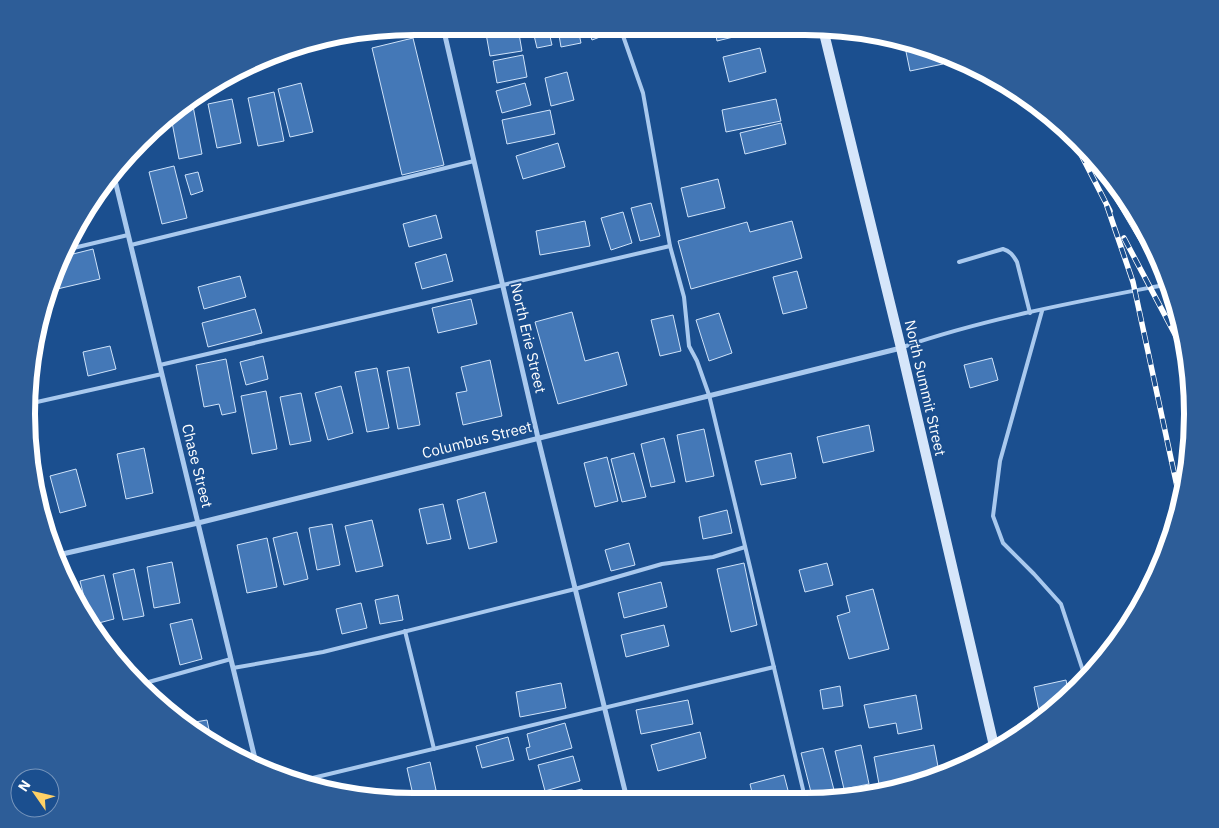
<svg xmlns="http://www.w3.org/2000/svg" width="1219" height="828" viewBox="0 0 1219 828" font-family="'IBM Plex Sans',sans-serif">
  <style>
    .building { fill: #4478b7; stroke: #cfe3fa }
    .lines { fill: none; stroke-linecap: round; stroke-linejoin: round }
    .lane { stroke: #a9c9ee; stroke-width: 4 }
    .street { stroke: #a9c9ee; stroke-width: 5 }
    .secondary { stroke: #d6e6fa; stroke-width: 10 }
    .rail-casing { stroke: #fff; stroke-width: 5.5 }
    .rail { stroke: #1b4f8f; stroke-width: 4; stroke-dasharray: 11; stroke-linecap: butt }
    .labels { text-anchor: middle; stroke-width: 4; stroke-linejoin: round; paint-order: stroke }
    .street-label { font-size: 15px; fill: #fff; stroke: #1b4f8f }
    .rim { fill: none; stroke: #fff; stroke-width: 6 }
  </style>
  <rect width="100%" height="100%" fill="#1b4f8f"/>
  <g class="building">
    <polygon points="485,28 518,28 522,51 490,56"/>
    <polygon points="545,28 548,28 552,45 537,48 533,31"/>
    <polygon points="558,29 578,29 581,43 561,47"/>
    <polygon points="588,29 607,29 608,34 592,40"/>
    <polygon points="715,31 754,32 717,41"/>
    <polygon points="413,38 444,165 402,175 372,48"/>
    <polygon points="904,42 941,54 943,64 910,71"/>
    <polygon points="760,48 766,72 729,82 723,57"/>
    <polygon points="523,55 527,77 497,83 493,61"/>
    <polygon points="567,72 574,100 551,106 545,78"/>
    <polygon points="301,83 313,132 290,137 278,89"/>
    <polygon points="525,83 531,105 502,113 496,91"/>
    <polygon points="274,92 284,141 258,146 248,98"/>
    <polygon points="232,99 241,143 217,148 208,104"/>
    <polygon points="776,99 781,121 726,132 722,110"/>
    <polygon points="193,106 202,154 179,159 171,117 181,108"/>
    <polygon points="550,110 555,134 507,144 502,120"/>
    <polygon points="781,123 786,144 745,154 740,133"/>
    <polygon points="558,143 565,167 523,179 516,156"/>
    <polygon points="174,166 187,218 162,224 149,172"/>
    <polygon points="198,172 203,191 191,195 185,175"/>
    <polygon points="718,179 725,208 688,217 681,188"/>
    <polygon points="651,203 660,236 640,241 631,208"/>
    <polygon points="623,212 632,243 611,250 601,218"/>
    <polygon points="436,215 442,238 409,247 403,224"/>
    <polygon points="585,221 590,246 540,255 536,231"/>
    <polygon points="792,221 802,258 691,289 678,241 747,222 750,232"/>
    <polygon points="93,249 100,279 53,290 52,283 56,266 61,257"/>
    <polygon points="446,254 453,281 422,289 415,263"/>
    <polygon points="797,271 807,308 783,314 773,277"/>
    <polygon points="240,276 246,297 204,309 198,287"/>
    <polygon points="471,299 477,324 438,333 432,308"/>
    <polygon points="255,309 262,333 208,347 202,323"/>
    <polygon points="572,312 585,361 618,352 627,385 558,404 535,322"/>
    <polygon points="719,313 732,353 709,361 696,320"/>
    <polygon points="673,315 681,351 660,356 651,320"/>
    <polygon points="110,346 116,369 88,376 83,352"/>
    <polygon points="263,356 268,379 246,385 240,362"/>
    <polygon points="992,358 998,380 970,388 964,365"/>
    <polygon points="226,359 236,412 222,415 219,404 204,407 196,365"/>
    <polygon points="490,360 502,416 463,425 456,393 467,391 461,367"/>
    <polygon points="409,367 420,425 398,429 387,371"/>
    <polygon points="377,368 389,428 367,432 355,372"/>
    <polygon points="341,386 353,433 328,440 315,393"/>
    <polygon points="266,391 277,449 252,454 241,396"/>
    <polygon points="301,393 311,441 290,445 280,397"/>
    <polygon points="869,425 874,451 823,463 817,437"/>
    <polygon points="704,429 714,476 686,482 677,435"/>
    <polygon points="664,438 675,482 651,487 641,444"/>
    <polygon points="144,448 153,493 126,499 117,454"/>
    <polygon points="634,453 646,497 622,502 611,459"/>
    <polygon points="791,453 796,478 761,485 755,461"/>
    <polygon points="607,457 618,501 595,507 584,463"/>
    <polygon points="76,469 86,506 60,513 50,476"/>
    <polygon points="485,492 497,542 469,549 457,500"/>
    <polygon points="443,504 451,539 427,544 419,509"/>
    <polygon points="727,510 732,533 703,539 699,517"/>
    <polygon points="372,520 383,566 356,572 345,526"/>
    <polygon points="332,524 340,565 317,570 309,528"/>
    <polygon points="297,532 308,579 284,585 273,538"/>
    <polygon points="267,538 277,587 247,593 237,545"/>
    <polygon points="629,543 635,565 611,571 605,550"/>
    <polygon points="172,562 180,603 154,608 147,567"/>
    <polygon points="744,563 757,625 731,632 717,569"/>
    <polygon points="827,563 833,585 805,592 799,570"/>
    <polygon points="134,569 144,616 123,620 113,574"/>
    <polygon points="104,575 114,619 91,625 80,581"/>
    <polygon points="661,582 667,607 624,618 618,593"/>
    <polygon points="873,589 889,649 849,659 837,616 850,612 846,596"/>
    <polygon points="398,595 403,620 380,624 375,600"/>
    <polygon points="361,603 367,628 342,634 336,609"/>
    <polygon points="192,619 202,659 180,665 170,624"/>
    <polygon points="664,625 669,646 626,657 621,635"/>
    <polygon points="1066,680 1069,696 1041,720 1034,687"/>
    <polygon points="561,683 566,708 520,717 516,692"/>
    <polygon points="840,686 843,706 823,709 820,690"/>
    <polygon points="916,695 922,729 898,734 896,723 869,728 864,705"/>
    <polygon points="688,700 693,724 641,734 636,710"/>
    <polygon points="207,720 211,739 189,723"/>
    <polygon points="565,723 572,748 529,760 526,748 530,747 527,734"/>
    <polygon points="700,732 706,758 658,771 651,745"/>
    <polygon points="508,737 514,760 482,768 476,746"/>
    <polygon points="861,745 869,784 844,789 835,751"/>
    <polygon points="934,745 939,772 879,784 874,757"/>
    <polygon points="823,748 834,790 812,796 801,753"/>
    <polygon points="573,756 580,781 545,791 538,765"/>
    <polygon points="430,762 436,790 413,795 407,768"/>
    <polygon points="784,775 790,798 775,801 754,801 750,784"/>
    <polygon points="582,789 584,798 547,798 547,797"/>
  </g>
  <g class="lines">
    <g class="lane">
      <polyline points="621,30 643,93 670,246 684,297 689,346 697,361 709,395 806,802"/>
      <polyline points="131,245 474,161"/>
      <polyline points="65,250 128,235"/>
      <path d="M 959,262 L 1003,249 C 1010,251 1013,255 1017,262 L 1030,313"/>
      <polyline points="1042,311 1000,461 993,516 1003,543 1034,574 1061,604 1086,680"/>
      <path d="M 903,347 C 987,318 1081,301 1169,284"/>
      <polyline points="160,365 670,246"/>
      <polyline points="28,404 162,374"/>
      <polyline points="405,631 434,749"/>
      <polyline points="233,668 323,652 575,589 662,564 713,557 745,547"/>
      <polyline points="138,685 231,659"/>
      <polyline points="300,781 774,667"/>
    </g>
    <g class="street">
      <polyline points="443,27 538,438 627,799"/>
      <polyline points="113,172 257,767"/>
      <polyline points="58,555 198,523 901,348"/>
    </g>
    <polyline class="secondary" points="824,33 901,348 995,750"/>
    <defs>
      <g id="rail">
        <polyline points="1070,133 1110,211"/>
        <polyline points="1083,144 1112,190 1170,288"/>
        <polyline points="1107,206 1133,282 1181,505"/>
        <polyline points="1124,238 1187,357"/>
      </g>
    </defs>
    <use href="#rail" class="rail-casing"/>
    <use href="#rail" class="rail"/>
  </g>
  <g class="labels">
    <g class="street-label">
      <text transform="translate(528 338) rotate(77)" y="5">North Erie Street</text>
      <text transform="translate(925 388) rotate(77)" y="5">North Summit Street</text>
      <text transform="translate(477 440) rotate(-14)" y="5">Columbus Street</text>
      <text transform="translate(197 466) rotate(76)" y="5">Chase Street</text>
    </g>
  </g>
  <path d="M0 0H1219V828H0ZM414 35H805A379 379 0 0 1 1184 414V414A379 379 0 0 1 805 793H414A379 379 0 0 1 35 414V414A379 379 0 0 1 414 35Z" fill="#2d5d98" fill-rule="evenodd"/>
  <path class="rim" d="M414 35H805A379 379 0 0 1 1184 414V414A379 379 0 0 1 805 793H414A379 379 0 0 1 35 414V414A379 379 0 0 1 414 35Z"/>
  <g transform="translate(35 793) rotate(304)"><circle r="24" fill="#1b4f8f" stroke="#7695bc"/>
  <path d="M0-4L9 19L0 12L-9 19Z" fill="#ffd166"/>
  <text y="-8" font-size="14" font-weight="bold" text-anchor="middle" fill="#ffffff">N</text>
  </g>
</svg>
